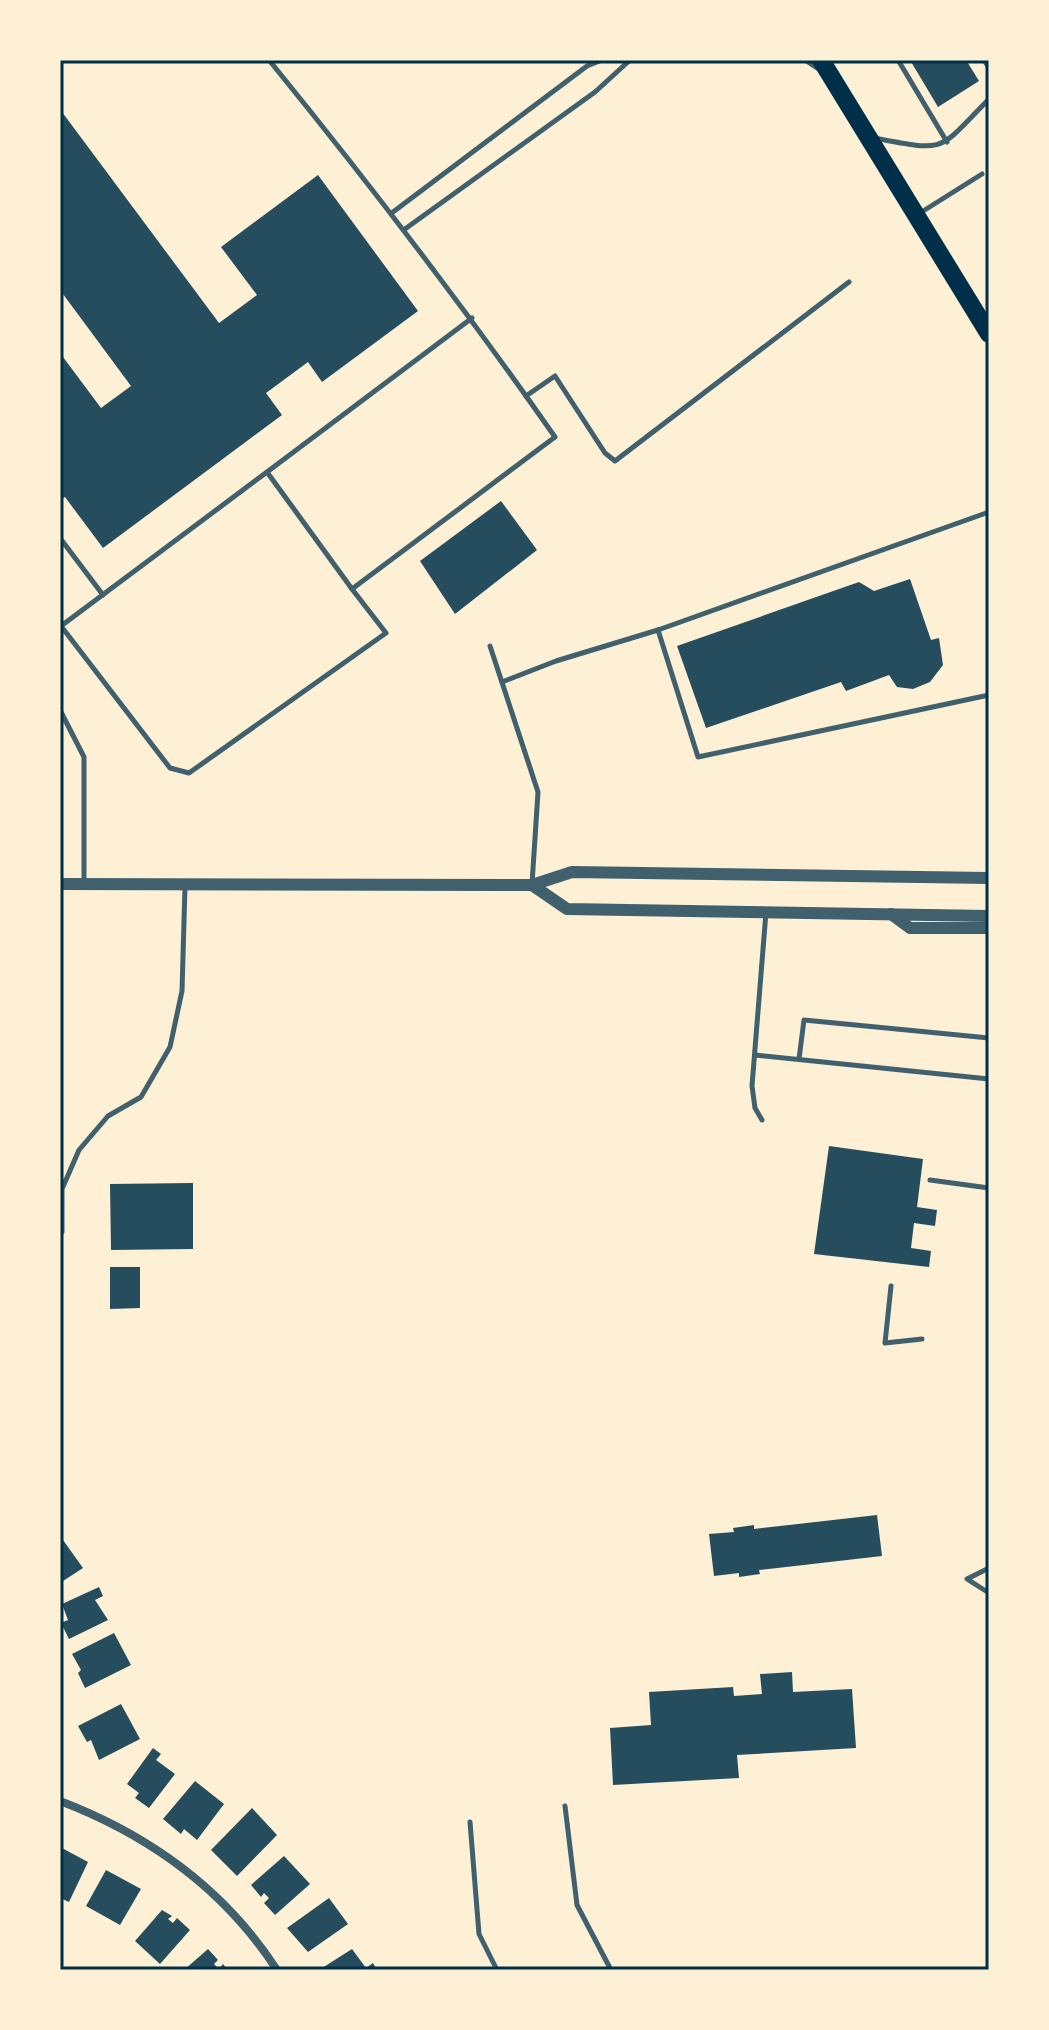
<svg xmlns="http://www.w3.org/2000/svg" width="1049" height="2030" viewBox="0 0 1049 2030" font-family="'PT Sans',sans-serif">
  <style>
    .building { fill: #264d5e }
    .lines { fill: none; stroke-linecap: round; stroke-linejoin: round }
    .service { stroke: #3f606c; stroke-width: 5 }
    .minor { stroke: #3f606c; stroke-width: 8 }
    .tertiary { stroke: #3f606c; stroke-width: 12 }
    .trunk { stroke: #003049; stroke-width: 18 }
    .neatline { fill: none; stroke: #003049; stroke-width: 3 }
  </style>
  <rect width="100%" height="100%" fill="#fdf0d5"/>
  <g class="building">
    <polygon points="910,60 966,60 979,81 938,107"/>
    <polygon points="62,112 219,323 257,295 221,247 318,175 418,311 322,382 308,362 266,393 282,415 103,548 65,497 60,500 60,353 101,408 131,386 60,290"/>
    <polygon points="501,501 537,550 455,614 420,561"/>
    <polygon points="910,579 931,640 939,638 943,665 930,682 913,689 897,687 889,675 846,691 841,682 706,728 677,646 859,582 874,591"/>
    <polygon points="829,1146 923,1159 917,1207 937,1210 935,1226 914,1223 911,1248 931,1251 929,1267 814,1254"/>
    <polygon points="193,1183 193,1249 111,1250 110,1184"/>
    <polygon points="110,1267 140,1267 140,1308 110,1309"/>
    <polygon points="877,1515 882,1556 759,1570 760,1574 739,1577 739,1573 714,1576 709,1534 734,1532 733,1528 754,1525 754,1529"/>
    <polygon points="63,1540 83,1568 60,1583 60,1542"/>
    <polygon points="99,1587 103,1596 95,1600 108,1620 69,1639 61,1623 68,1620 62,1604"/>
    <polygon points="114,1633 131,1665 85,1688 78,1673 81,1670 72,1654"/>
    <polygon points="792,1672 793,1692 852,1689 856,1748 737,1755 739,1778 613,1785 610,1728 651,1725 649,1692 733,1687 734,1696 762,1694 760,1674"/>
    <polygon points="121,1704 140,1739 99,1760 91,1740 87,1742 78,1726"/>
    <polygon points="153,1748 161,1754 156,1760 175,1774 149,1808 135,1798 139,1793 127,1784"/>
    <polygon points="195,1781 224,1804 197,1840 184,1829 181,1834 163,1819"/>
    <polygon points="252,1808 277,1835 237,1876 211,1850"/>
    <polygon points="60,1847 88,1862 69,1902 60,1898"/>
    <polygon points="284,1856 310,1884 275,1915 264,1903 269,1898 264,1893 261,1897 251,1885"/>
    <polygon points="106,1870 141,1889 120,1925 86,1906"/>
    <polygon points="329,1898 348,1924 308,1952 287,1928"/>
    <polygon points="162,1910 172,1916 168,1919 173,1923 177,1918 190,1930 160,1964 135,1941"/>
    <polygon points="208,1949 218,1960 214,1964 219,1969 223,1964 228,1970 184,1970"/>
    <polygon points="352,1949 366,1968 373,1963 377,1970 319,1970"/>
  </g>
  <g class="lines">
    <g class="service">
      <path d="M 269,60 C 369,183 464,307 555,437 L 352,589 L 267,472 L 472,318"/>
      <polyline points="805,60 817,68"/>
      <polyline points="898,60 947,142"/>
      <polyline points="984,60 989,68"/>
      <path d="M 874,138 C 948,152 937,152 989,99"/>
      <polyline points="393,212 587,66 602,60"/>
      <polyline points="920,213 982,174"/>
      <polyline points="405,229 595,92 630,60"/>
      <polyline points="526,396 555,376 605,453 615,461 849,282"/>
      <polyline points="267,472 61,626 170,768 189,773 386,633 352,589"/>
      <polyline points="60,538 103,595"/>
      <polyline points="658,630 698,757 989,695"/>
      <polyline points="490,646 538,792 532,884"/>
      <polyline points="502,682 556,661 658,630 989,512"/>
      <polyline points="60,710 84,757 84,883"/>
      <polyline points="755,1055 989,1079"/>
      <polyline points="799,1059 804,1020 989,1038"/>
      <polyline points="762,1120 755,1108 752,1086 766,912"/>
      <polyline points="930,1180 989,1188"/>
      <polyline points="62,1232 62,1189 79,1150 108,1116 141,1097 170,1047 182,991 185,886"/>
      <polyline points="891,1286 885,1343 922,1339"/>
      <polyline points="989,1568 967,1579 989,1593"/>
      <polyline points="565,1806 577,1905 611,1970"/>
      <polyline points="470,1822 479,1934 497,1970"/>
    </g>
    <path class="minor" d="M 60,1801 C 149,1835 225,1890 277,1970"/>
    <g class="tertiary">
      <polyline points="60,884 532,885 572,872 989,878"/>
      <polyline points="532,885 567,909 989,916"/>
      <polyline points="891,914 910,928 989,928"/>
    </g>
    <polyline class="trunk" points="821,60 989,334"/>
  </g>
  <rect width="1049" height="2030" fill="none" stroke="#fdf0d5" stroke-width="124"/>
  <rect x="62" y="62" width="925" height="1906" class="neatline"/>
</svg>
